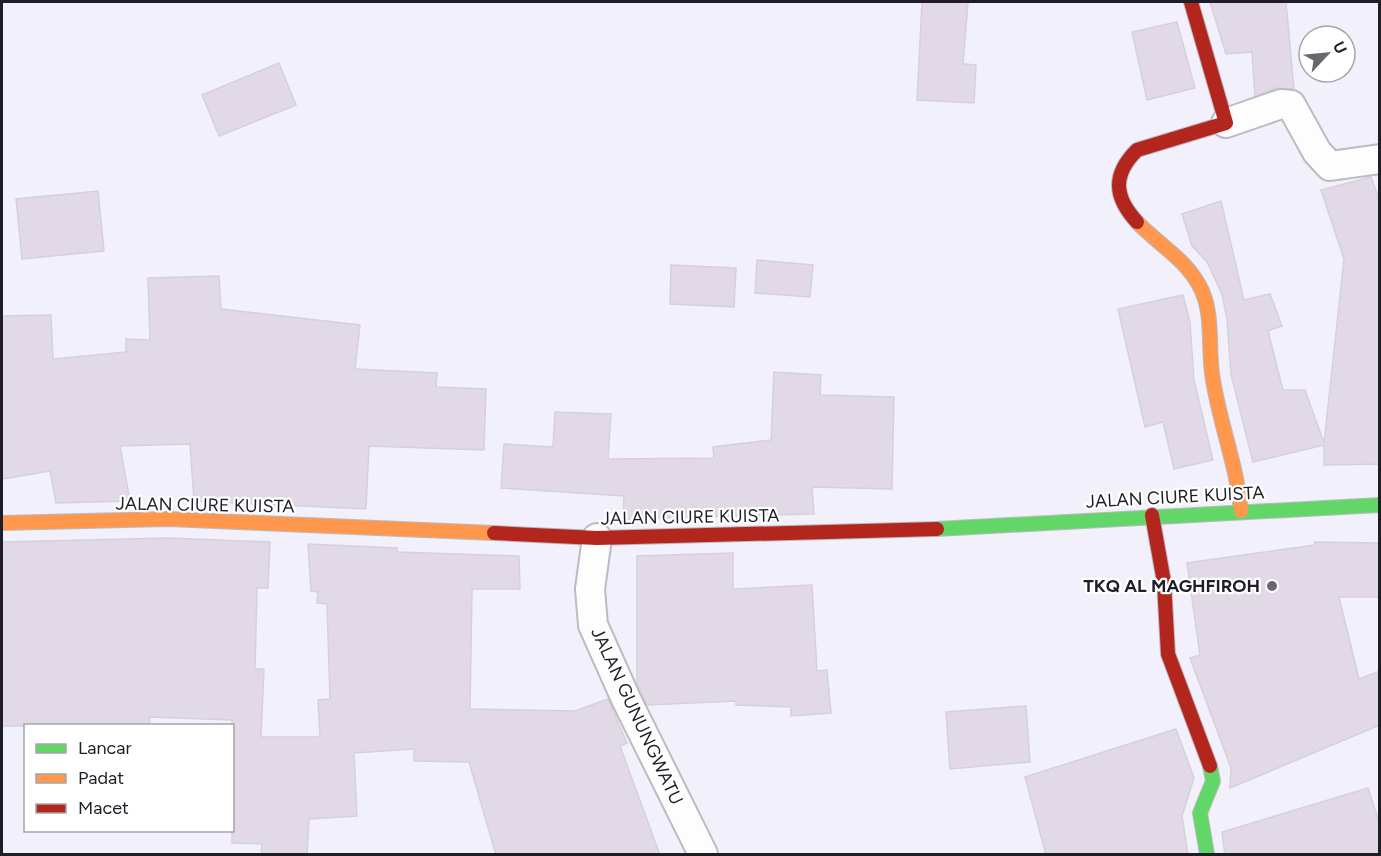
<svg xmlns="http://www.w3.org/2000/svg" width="1381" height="856" viewBox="0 0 1381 856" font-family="Figtree,sans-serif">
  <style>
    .building { fill: #e1d9e6; stroke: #d5d1da; stroke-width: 1.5 }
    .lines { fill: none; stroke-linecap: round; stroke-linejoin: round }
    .street-casing { stroke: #bcbac3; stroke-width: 32 }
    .fast-casing { stroke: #bcbac3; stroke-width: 16 }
    .slow-casing { stroke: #bcbac3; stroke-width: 16 }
    .jam-casing { stroke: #bcbac3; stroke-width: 16 }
    .street { stroke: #fdfdfe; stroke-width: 28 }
    .fast { stroke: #63d668; stroke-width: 14 }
    .slow { stroke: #ff974d; stroke-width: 14 }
    .jam { stroke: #b3261e; stroke-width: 14 }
    .poi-dot { fill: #696770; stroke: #fff; stroke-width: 2 }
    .labels { text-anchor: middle; stroke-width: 4.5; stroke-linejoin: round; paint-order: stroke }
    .street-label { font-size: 18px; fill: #1f1d26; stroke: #fff }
    .poi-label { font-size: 18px; font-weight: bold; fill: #1f1d26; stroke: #fff; text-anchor: end }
  </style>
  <rect width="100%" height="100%" fill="#f2f0fa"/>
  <g class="building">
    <polygon points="922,2 968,2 963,64 976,65 974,103 917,100"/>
    <polygon points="1210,2 1286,2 1294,89 1276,88 1255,96 1252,52 1226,54"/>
    <polygon points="1177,22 1195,88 1147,100 1132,32"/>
    <polygon points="279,63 296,105 219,136 202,95"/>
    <polygon points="1371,177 1380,202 1380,464 1324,465 1324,445 1253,462 1231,374 1227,319 1222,294 1207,262 1192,246 1182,214 1221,201 1244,300 1270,294 1282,326 1268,331 1283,390 1305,390 1324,443 1344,259 1321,190"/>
    <polygon points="98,191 104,251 22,259 16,199"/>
    <polygon points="757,260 813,265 810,297 755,293"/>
    <polygon points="671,265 736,268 734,307 670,304"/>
    <polygon points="219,276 221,309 360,325 355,369 437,373 436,387 486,389 484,450 369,446 366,509 194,501 190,444 120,446 130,501 56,503 50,471 2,479 2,316 51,315 53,359 126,352 126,339 150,340 148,278"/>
    <polygon points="1183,295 1190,322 1194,380 1213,460 1174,469 1163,422 1145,427 1118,309"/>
    <polygon points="774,372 821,375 820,395 894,397 892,489 812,487 814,514 623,519 624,496 501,488 504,444 553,447 555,412 611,414 608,459 714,458 713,447 771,440"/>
    <polygon points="168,538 270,542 268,588 257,588 255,669 264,669 261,737 320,737 318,700 330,699 327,604 317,603 318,592 311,591 308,544 397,548 397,552 519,556 520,589 472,589 470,709 575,711 608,699 627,743 620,746 660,855 496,855 469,762 414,761 414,749 354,753 357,816 309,819 307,855 261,855 262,844 232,843 232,720 149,717 150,726 2,726 2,542"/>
    <polygon points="1315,542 1380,543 1380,597 1339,597 1359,679 1380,671 1380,725 1230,788 1231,768 1190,658 1200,655 1187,563 1315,545"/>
    <polygon points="733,553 733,589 812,585 817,671 827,670 831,713 791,716 791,707 736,705 736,701 647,705 637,684 637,556"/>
    <polygon points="1026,706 1030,762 950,769 946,712"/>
    <polygon points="1176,729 1194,778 1182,816 1188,855 1046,855 1025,777"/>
    <polygon points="1368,788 1380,825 1380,855 1225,855 1222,832"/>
  </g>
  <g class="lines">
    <defs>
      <g id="street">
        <polyline points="1226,123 1281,104 1291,105 1317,152 1330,166 1380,159"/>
        <polyline points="597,538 590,589 593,625 626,699 703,854"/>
      </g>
      <g id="fast">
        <polyline points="937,529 1380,505"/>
        <polyline points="1207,854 1200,813 1213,781 1210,766"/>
      </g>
      <g id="slow">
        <path d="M 1137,222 C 1158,244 1184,258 1199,285 C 1215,313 1207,349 1213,380 C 1220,424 1237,466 1241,511"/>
        <polyline points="2,523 168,519 494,533"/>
      </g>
      <g id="jam">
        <path d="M 1137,222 C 1114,197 1112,175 1137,150 L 1226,123 L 1191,2"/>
        <polyline points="1152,515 1164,582 1168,654 1210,766"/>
        <polyline points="494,533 597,538 937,529"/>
      </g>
    </defs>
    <use href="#street" class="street-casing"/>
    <use href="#fast" class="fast-casing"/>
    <use href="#slow" class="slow-casing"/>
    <use href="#jam" class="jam-casing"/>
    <use href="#street" class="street"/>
    <use href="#fast" class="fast"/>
    <use href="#slow" class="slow"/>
    <use href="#jam" class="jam"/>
  </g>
  <circle class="poi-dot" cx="1272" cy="586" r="6"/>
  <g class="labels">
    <g class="street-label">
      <text transform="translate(1175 497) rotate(-3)" y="6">JALAN CIURE KUISTA</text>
      <text transform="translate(205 505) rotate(1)" y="6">JALAN CIURE KUISTA</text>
      <text transform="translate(690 517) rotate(-1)" y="6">JALAN CIURE KUISTA</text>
      <text transform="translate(637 716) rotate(65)" y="6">JALAN GUNUNGWATU</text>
    </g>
    <g class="poi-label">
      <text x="1260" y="592">TKQ AL MAGHFIROH</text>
    </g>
  </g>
  <rect width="1381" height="856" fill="none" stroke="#1f1d26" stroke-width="6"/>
  <rect x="24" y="724" width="210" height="108" fill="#ffffff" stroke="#a5a5a8" stroke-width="1.5"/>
  <rect x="36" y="744" width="30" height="9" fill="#63d668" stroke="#a5a5a8" stroke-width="1.5"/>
  <text x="78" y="754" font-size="18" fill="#1f1d26">Lancar</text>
  <rect x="36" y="774" width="30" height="9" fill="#ff974d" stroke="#a5a5a8" stroke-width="1.5"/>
  <text x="78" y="784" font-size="18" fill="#1f1d26">Padat</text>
  <rect x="36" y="804" width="30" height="9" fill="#b3261e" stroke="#a5a5a8" stroke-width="1.5"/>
  <text x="78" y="814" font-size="18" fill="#1f1d26">Macet</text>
  <g transform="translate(1327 54) rotate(64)"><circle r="28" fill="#ffffff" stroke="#a5a5a8" stroke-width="1.5"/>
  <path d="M0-4.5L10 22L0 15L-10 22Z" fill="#696770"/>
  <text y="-9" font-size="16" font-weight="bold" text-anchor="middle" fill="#1f1d26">U</text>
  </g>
</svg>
